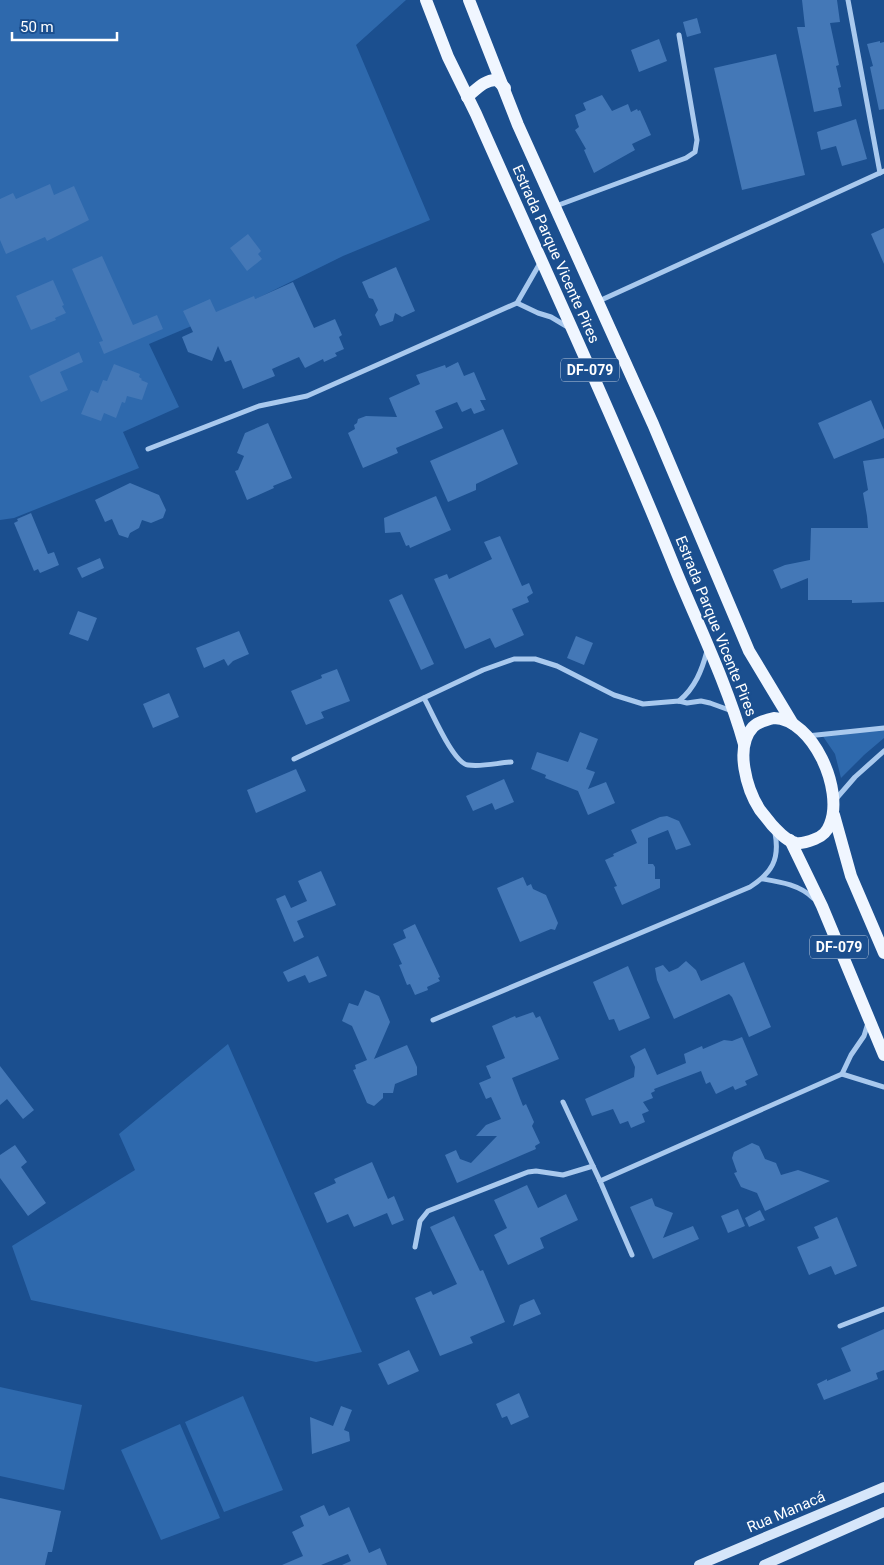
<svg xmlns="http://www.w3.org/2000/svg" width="884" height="1565" viewBox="0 0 884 1565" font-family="Roboto,sans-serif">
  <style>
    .green { fill: #2e69ad }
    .building { fill: #4478b7 }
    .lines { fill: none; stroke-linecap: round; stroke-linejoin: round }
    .street { stroke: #a9c9ee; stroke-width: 5 }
    .secondary { stroke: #d6e6fa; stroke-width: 10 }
    .primary { stroke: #f0f6ff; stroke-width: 12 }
    .labels { text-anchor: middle; stroke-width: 4.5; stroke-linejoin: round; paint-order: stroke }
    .shield { fill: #1b4f8f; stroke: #bbcadd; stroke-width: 1 }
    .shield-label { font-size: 14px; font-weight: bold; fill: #fff }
    .street-label { font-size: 15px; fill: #fff; stroke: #1b4f8f }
  </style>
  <rect width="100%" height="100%" fill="#1b4f8f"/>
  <g class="green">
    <polygon points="0,0 406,0 356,45 430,220 343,256 258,298 149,344 179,407 123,432 139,468 14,518 0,520"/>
    <polygon points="884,729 884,738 864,755 841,778 835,754 822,735"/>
    <polygon points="228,1044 362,1352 316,1362 31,1300 12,1246 135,1170 119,1134"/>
    <polygon points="0,1387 82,1405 64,1490 0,1476"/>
    <polygon points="243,1396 283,1490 224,1512 185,1422"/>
    <polygon points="180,1424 220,1518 161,1540 121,1450"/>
  </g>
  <g class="building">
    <polygon points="802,0 837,0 840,22 830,23 839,65 836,66 841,87 838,88 842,106 814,112 797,27 805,27"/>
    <polygon points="697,18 701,33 687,37 683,22"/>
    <polygon points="659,39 667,61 639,72 631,50"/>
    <polygon points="880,41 880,43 884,42 884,109 879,110 870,67 873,66 867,44"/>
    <polygon points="776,54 805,175 742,190 714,68"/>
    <polygon points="602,95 612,111 628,104 631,112 637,109 638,111 640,110 651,135 632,144 635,150 594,173 584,150 586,149 575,130 579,127 575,115 586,110 583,103"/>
    <polygon points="856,119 867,159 842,166 836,146 821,150 817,132"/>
    <polygon points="50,184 54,195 74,186 89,220 47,241 45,237 6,254 0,240 0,199 13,193 16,199"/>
    <polygon points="884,228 884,264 871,234"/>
    <polygon points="248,234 261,251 258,254 262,259 247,271 230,248"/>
    <polygon points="102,256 133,325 157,315 163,329 104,354 99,342 103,341 72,269"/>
    <polygon points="396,267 415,311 402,317 395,313 393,321 380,326 375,315 378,310 373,299 369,298 362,282"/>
    <polygon points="53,280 64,305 62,306 66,313 55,318 56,320 31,330 16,296"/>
    <polygon points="293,282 314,328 335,319 342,335 339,337 344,349 335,353 337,356 324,362 323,359 305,368 299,357 272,369 275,376 243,389 231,360 225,362 218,346 212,361 188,352 182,337 193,332 183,311 210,299 216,312 254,296 255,299"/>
    <polygon points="79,352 83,362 60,372 68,390 41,402 29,376"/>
    <polygon points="458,362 464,376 474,372 486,400 480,400 485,410 474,414 471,408 462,412 457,402 435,411 443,428 396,448 398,453 363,468 348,433 355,429 354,425 357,423 358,419 366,416 397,417 389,398 420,384 416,375 445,365 446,368"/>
    <polygon points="114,364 140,374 139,377 142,379 141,380 148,383 142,400 127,396 125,403 122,402 116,418 104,413 101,421 81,414 91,390 98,393 103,380 107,381"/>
    <polygon points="871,400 884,430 884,438 834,459 818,423"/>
    <polygon points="268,423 292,478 273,486 274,488 247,500 235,471 238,470 244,456 237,453 245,433"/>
    <polygon points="503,429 518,464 476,484 476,490 448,502 430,461"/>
    <polygon points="884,458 884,602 852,603 852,600 808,600 808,578 781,589 773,570 785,565 810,560 811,528 868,528 867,516 863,493 868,490 863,461"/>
    <polygon points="130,483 159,495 166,510 163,518 151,523 142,520 139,528 130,533 128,538 119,535 112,519 105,522 95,500"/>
    <polygon points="436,496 451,530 410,548 409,545 406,546 400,532 385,533 384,518"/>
    <polygon points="31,513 48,554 54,552 59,565 40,573 38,569 34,571 14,523 18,521 17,519"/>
    <polygon points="500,536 522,586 529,583 533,593 527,597 529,602 512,609 524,635 495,648 490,638 465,649 434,579 447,574 449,579 492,559 484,542"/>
    <polygon points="100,558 104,568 82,578 77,568"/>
    <polygon points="402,594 434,664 421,670 389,600"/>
    <polygon points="78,611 97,618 88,641 69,634"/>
    <polygon points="239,631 249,654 233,661 228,666 224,659 204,668 196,648"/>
    <polygon points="576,636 593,643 584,665 567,658"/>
    <polygon points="337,669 350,701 321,712 324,718 306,725 291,691 322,678 321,675"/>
    <polygon points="169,693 179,717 153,728 143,704"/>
    <polygon points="580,732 598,739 586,769 595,772 588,789 606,782 615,803 588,815 578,791 545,778 546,775 531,769 537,752 568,762"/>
    <polygon points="296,769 306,791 256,813 247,790"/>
    <polygon points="504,779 514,802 495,810 492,803 473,811 466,796"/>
    <polygon points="667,816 679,821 691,845 676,850 668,830 648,838 648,864 653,864 655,867 655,879 660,879 660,888 622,905 614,887 617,886 605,860 614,856 613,854 637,843 631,830 660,817"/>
    <polygon points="321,871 336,905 297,921 304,937 294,942 276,899 285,895 291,908 307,901 298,881"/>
    <polygon points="523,877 527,886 531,884 533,889 546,895 558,923 555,930 551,929 520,942 497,888"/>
    <polygon points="415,924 440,977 438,978 440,981 427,987 428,990 415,995 410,984 407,985 399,965 402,964 393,944 406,938 403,930"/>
    <polygon points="318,956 327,976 309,983 305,975 288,982 283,972"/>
    <polygon points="686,961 696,970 701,981 744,962 771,1027 749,1037 732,997 729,994 674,1019 657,980 655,968 663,965 669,972 678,968"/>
    <polygon points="628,966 650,1018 619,1031 614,1019 609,1020 593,982"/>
    <polygon points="365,990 379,996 390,1022 374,1059 407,1045 417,1067 417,1075 395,1084 393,1093 383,1093 383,1098 374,1106 367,1103 353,1070 356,1069 355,1065 367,1060 352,1026 342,1021 349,1003 358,1006"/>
    <polygon points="533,1012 536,1018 540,1016 559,1059 512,1078 523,1106 526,1104 534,1122 532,1126 540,1143 535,1146 536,1149 457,1183 445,1155 456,1150 460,1159 471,1163 497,1136 476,1136 486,1125 501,1119 491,1097 486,1099 479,1083 491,1078 486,1066 505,1058 492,1026 515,1016 516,1018"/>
    <polygon points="742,1037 758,1075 745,1081 747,1085 735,1090 733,1086 716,1094 710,1082 706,1084 701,1071 654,1089 655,1091 651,1093 653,1098 643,1102 649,1111 642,1114 645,1122 631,1128 628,1121 620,1124 613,1109 592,1116 585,1099 634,1077 635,1067 630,1056 645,1048 657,1075 686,1063 684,1054 702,1046 703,1049 724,1040 732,1041"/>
    <polygon points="0,1066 34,1110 23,1119 7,1099 0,1105"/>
    <polygon points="752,1143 759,1146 765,1159 776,1163 781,1175 798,1170 830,1181 765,1211 757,1193 741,1187 734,1173 737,1172 732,1158 734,1152"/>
    <polygon points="15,1145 27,1162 21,1167 46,1203 28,1216 0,1178 0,1155"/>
    <polygon points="372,1162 388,1199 394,1196 404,1220 392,1225 387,1213 354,1227 348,1214 327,1223 314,1193 336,1183 334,1179"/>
    <polygon points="527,1185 538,1208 566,1194 578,1220 540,1238 544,1248 508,1265 494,1235 507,1228 494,1200"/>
    <polygon points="652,1198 655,1206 673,1213 663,1238 693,1226 699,1239 653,1259 630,1207"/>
    <polygon points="738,1209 745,1226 728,1233 721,1216"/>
    <polygon points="760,1210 765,1220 749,1227 745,1218"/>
    <polygon points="454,1216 480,1271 483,1270 505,1322 470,1337 473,1343 440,1356 415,1298 431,1291 433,1295 457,1284 430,1227"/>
    <polygon points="837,1217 857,1266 835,1275 831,1266 809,1275 797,1247 819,1238 814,1227"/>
    <polygon points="534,1299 541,1314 513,1326 520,1305"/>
    <polygon points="884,1329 884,1370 876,1373 878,1379 824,1400 817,1384 827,1379 827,1381 851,1371 841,1348"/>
    <polygon points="409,1350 419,1371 388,1385 378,1364"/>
    <polygon points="519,1393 529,1417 511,1425 507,1416 502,1418 496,1404"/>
    <polygon points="341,1406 352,1410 344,1430 349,1432 350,1441 312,1454 310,1417 333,1426"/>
    <polygon points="0,1498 61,1511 52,1552 48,1552 45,1565 0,1565"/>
    <polygon points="324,1505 329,1516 349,1507 369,1553 380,1548 387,1565 342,1565 351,1561 348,1554 321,1565 282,1565 303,1556 292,1532 304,1526 300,1516"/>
  </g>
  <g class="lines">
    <g class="street">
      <polyline points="848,0 880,173"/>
      <polyline points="556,206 686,158 695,152 697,140 679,35"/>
      <polyline points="599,301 884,171"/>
      <polyline points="517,303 538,313 551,317 566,326"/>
      <polyline points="148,449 259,406 307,396 517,303 540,263"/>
      <path d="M 424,698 C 432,712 453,763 468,765 C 482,767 497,763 511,762"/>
      <path d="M 679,701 C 695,688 702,670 707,651"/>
      <polyline points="807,736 884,728"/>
      <polyline points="294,759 483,670 514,659 535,659 557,666 614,695 643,704 679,701 687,703 701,701 710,703 732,711"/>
      <polyline points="835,800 855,777 884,751"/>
      <path d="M 763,879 C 781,882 800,885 813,898"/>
      <path d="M 433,1020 L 750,887 C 772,873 780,859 775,833"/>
      <polyline points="842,1074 851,1055 864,1036 868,1023"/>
      <polyline points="563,1102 600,1181"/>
      <polyline points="415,1247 420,1221 428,1211 528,1172 536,1171 563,1175 593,1166"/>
      <polyline points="632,1255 600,1181 842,1074 884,1087"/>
      <polyline points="840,1326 884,1309"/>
    </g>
    <g class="secondary">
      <polyline points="699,1565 884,1487"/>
      <polyline points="764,1565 884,1512"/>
    </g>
    <g class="primary">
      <path d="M 426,0 L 448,57 L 476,114 C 543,266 614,417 676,571 C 700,629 727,684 744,744"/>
      <polyline points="469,0 518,125 653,424 749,651 793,724"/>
      <path d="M 467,97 C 476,90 485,79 497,80 L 505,88"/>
      <path d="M 774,718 C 813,719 844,790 830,824 C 827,832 823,836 815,839 C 810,841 802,844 796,843 C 786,841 779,832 772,825 C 768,820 764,815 760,810 C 747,790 734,747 753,727 C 758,722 766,720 774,718 Z"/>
      <polyline points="834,815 851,876 884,953"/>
      <polyline points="790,840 822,906 884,1055"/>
    </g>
  </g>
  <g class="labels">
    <g class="shield">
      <rect x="561" y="358.5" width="58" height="23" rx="4"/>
      <rect x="810" y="935.5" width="58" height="23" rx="4"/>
    </g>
    <g class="shield-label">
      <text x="590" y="375">DF-079</text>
      <text x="839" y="952">DF-079</text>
    </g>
    <g class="street-label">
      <text transform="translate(556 254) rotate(66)" y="5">Estrada Parque Vicente Pires</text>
      <text transform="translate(716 626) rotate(68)" y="5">Estrada Parque Vicente Pires</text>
      <text transform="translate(786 1512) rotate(-23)" y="5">Rua Manacá</text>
    </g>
  </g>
  <path d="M12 32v8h105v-8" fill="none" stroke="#ffffff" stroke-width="2.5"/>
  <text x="20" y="32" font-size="15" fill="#ffffff" stroke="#1b4f8f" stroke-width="4" paint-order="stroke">50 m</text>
</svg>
